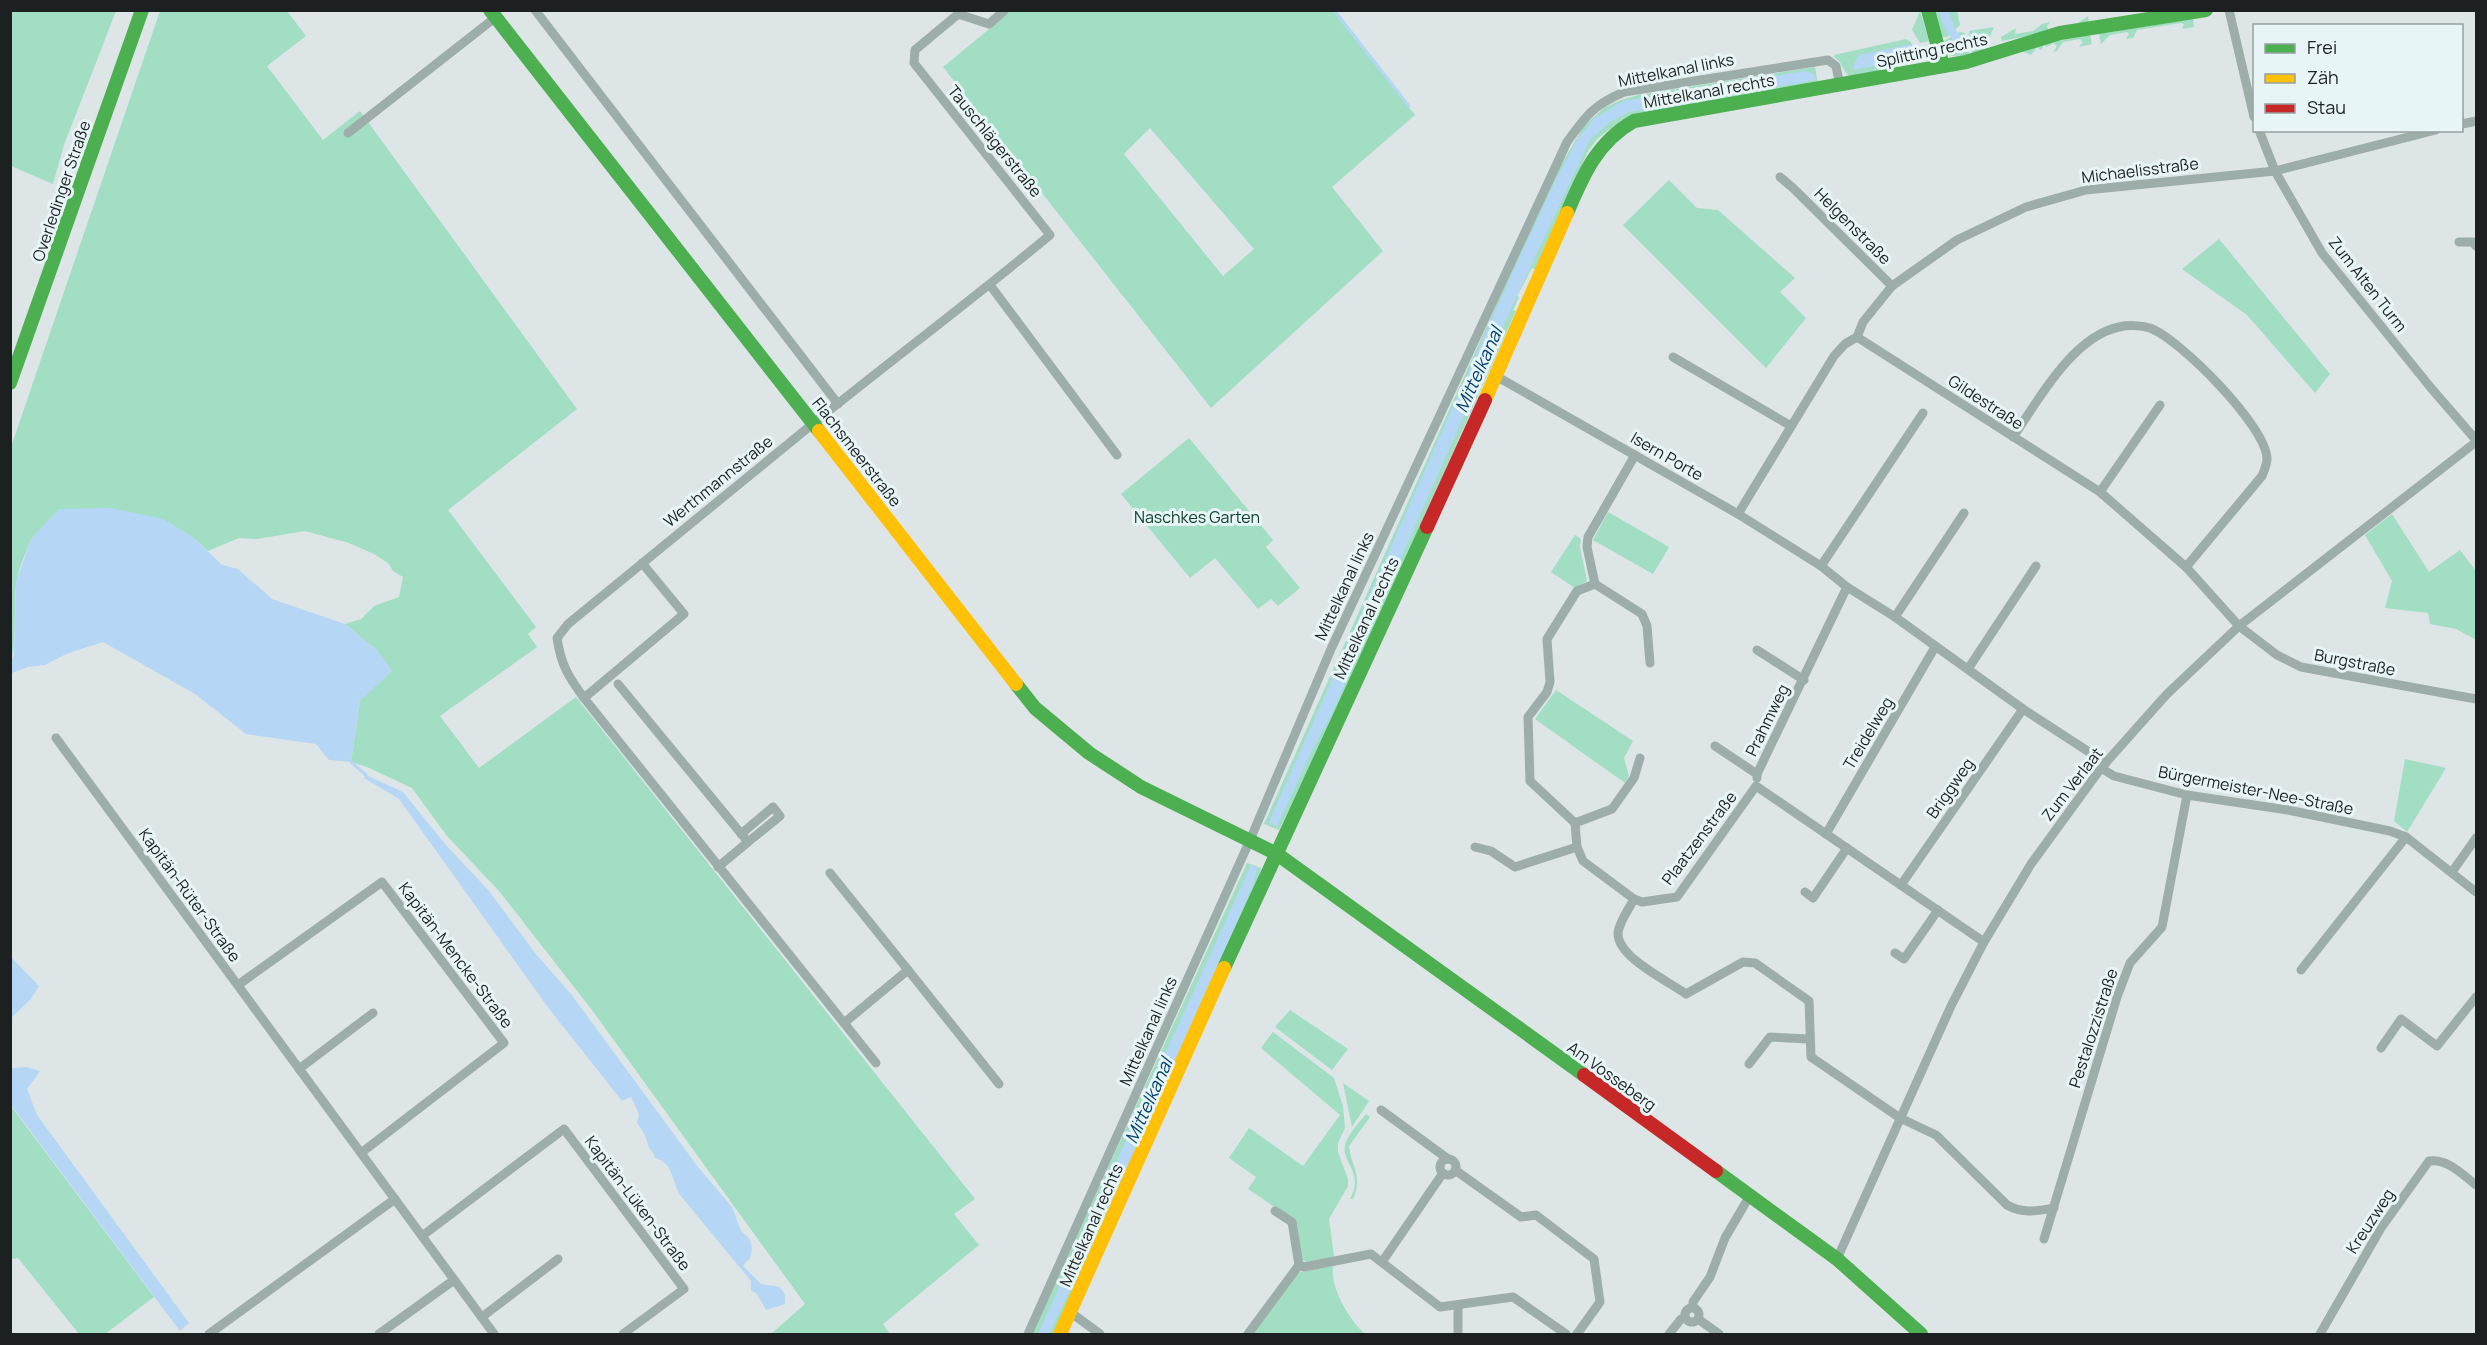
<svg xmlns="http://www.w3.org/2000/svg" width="2487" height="1345" viewBox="0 0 2487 1345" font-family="Manrope,sans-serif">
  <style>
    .green { fill: #a1dec4; fill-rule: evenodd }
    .water { fill: #b5d7f5 }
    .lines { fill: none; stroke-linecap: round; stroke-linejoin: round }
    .stream { stroke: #b5d7f5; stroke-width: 3 }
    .street { stroke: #9dadaa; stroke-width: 9 }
    .fast { stroke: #4caf50; stroke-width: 14 }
    .slow { stroke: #ffc107; stroke-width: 14 }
    .jam { stroke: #c62828; stroke-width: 14 }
    .labels { text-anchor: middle; stroke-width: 6; stroke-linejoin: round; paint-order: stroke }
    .street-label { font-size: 16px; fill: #1c2021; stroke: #e8f5f7 }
    .park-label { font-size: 16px; fill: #0f402c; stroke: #e8f5f7 }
    .water-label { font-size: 18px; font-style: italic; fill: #04416d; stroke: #e8f5f7 }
  </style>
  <rect width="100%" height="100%" fill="#dee5e6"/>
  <g class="green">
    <polygon points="11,10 116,11 64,145 53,184 11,166"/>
    <path d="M 160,11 L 287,11 L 306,36 L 267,66 L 323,140 L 360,111 L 577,409 L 448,510 L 536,627 L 528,634 L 537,647 L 440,716 L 479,768 L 576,697 L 975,1199 L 954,1214 L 979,1245 L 883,1324 L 890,1334 L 771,1334 L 805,1304 L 592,1010 L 499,891 L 447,836 L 412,788 L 367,767 L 351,762 L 360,701 L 379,652 L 345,624 L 361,619 L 374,606 L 399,597 L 403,577 L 393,571 L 388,563 L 374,554 L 349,543 L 305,531 L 257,539 L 239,538 L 208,551 L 193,537 L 31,539 C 26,553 18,569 16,585 C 14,602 16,650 11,661 L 11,447 Z"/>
    <path d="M 1011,11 L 1333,11 L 1415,115 L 1332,187 L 1383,251 L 1211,408 L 943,67 ZM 1150,128 L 1254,249 L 1223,276 L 1124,154 Z"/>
    <polygon points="1920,11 1929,41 1920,43 1912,30"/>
    <polygon points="1932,11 1957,11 1960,25 1947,37 1941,37"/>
    <polygon points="2088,16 2089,24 2002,41 2001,37 2016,28 2015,34 2033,31 2042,24 2050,22 2047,26 2048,29 2077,24"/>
    <polygon points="2193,19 2194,27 2182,29 2184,24 2181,23 2137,30 2133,38 2126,39 2129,34 2127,32 2110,35 2101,44 2099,34"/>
    <path d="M 1994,27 C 1988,40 1986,51 1972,54 L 1969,31 Z"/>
    <polygon points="1960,32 1965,33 1969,55 1951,56 1947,53 1942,42"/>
    <polygon points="2090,35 2092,44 2079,47 2083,42 2080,39 2063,42 2057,51 2053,52 2057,46 2053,43 2047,47 2044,45 2041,50 2037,47 2031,55 2021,51 2047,43"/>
    <path d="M 1906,39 L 1911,42 L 1914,62 L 1851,78 C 1843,72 1843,62 1834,57 L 1834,55 Z"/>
    <polygon points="1815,67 1818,84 1621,121 1598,138 1588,151 1535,269 1532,268 1517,296 1519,297 1513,310 1516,311 1348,688 1279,830 1264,824 1552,180 1584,126 1605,107 1621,100 1638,95"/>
    <polygon points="1669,180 1697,208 1718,210 1795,278 1780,292 1806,318 1766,368 1623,225"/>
    <polygon points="2219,239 2330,374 2315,393 2247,315 2182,269"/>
    <polygon points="1189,438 1273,540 1266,547 1300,588 1278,606 1271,599 1258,609 1215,558 1190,578 1121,494"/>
    <polygon points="1608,512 1669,547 1653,574 1593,540"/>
    <polygon points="2392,514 2429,572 2460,550 2476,571 2476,640 2456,629 2430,624 2428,613 2385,608 2392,581 2365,535"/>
    <polygon points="1575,535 1581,539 1580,547 1587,581 1575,588 1551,572"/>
    <polygon points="1556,690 1633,741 1624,758 1629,776 1625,783 1535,719"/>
    <polygon points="2405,759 2446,768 2407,832 2394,821"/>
    <polygon points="1247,863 1261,868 1257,882 1054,1334 1032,1334"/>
    <polygon points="1290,1010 1348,1049 1332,1070 1275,1027"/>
    <polygon points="1273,1032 1334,1078 1343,1106 1345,1128 1338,1143 1338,1152 1348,1179 1348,1186 1329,1219 1334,1257 1306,1262 1302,1259 1295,1221 1248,1189 1256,1177 1229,1158 1249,1128 1303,1166 1340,1115 1261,1048"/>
    <polygon points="1343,1083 1369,1101 1352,1127"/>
    <polygon points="10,1105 154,1297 105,1334 79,1334 18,1258 11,1259"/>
    <path d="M 1366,1114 L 1370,1117 L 1349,1146 C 1352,1169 1363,1175 1353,1199 L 1350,1199 C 1365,1173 1341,1162 1345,1145 C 1348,1134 1359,1123 1366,1114 Z"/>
    <path d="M 1333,1266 C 1330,1288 1349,1320 1365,1334 L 1253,1334 L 1296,1273 Z"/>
  </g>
  <g class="water">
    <polygon points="1938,11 1949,11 1955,29 1964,40 1964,46 1960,51 1953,52 1952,45 1954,42 1944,27"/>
    <polygon points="1912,44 1914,58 1854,70 1854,64 1859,55"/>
    <polygon points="1806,71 1815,75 1816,80 1629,112 1610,122 1590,140 1516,298 1331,716 1312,750 1277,827 1269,822 1509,280 1556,179 1578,138 1595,118 1623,101"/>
    <polygon points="110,508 163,519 193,537 222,565 238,569 272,599 345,624 379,652 392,671 360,701 351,762 329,760 316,744 246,734 195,694 103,642 66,654 45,665 28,667 12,673 11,661 14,655 16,582 31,539 59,509"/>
    <path d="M 366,775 L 403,792 L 445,844 L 489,891 L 536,954 L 571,994 L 698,1167 L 732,1207 L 741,1231 L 750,1239 L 752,1249 L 750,1258 L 743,1266 L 761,1284 L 780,1287 L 785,1295 L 785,1304 L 766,1310 L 757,1294 L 751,1290 L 751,1281 L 680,1195 C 672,1181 673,1162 655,1158 C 654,1151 650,1151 648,1145 C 645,1134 644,1133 637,1123 L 639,1114 L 631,1097 L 622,1101 L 547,1006 L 399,799 L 364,778 Z"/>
    <polygon points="1251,865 1257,868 1254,883 1137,1148 1049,1334 1038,1334"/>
    <polygon points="10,956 39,986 30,1000 11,1018"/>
    <polygon points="26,1067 40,1071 27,1089 37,1115 189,1323 180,1331 11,1105 11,1068"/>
  </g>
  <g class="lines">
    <g class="stream">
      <polyline points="1334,10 1409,106"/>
      <polyline points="351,762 366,775"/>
    </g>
    <g class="street">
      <polyline points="535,10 838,404"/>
      <polyline points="2229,10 2254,117"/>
      <polyline points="958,14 989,24 1005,10"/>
      <polyline points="2462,124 2476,121"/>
      <polyline points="2259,130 2275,171 2322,253 2431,388 2476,440"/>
      <polyline points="348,133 496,17"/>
      <polyline points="1780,177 1793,188 1892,286"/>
      <polyline points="2459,242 2473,242 2476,246"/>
      <polyline points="990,285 1117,455"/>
      <polyline points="1857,337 2100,492 2186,567 2239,626 2277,655 2301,667 2476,699"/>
      <polyline points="1673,357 1791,426"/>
      <polyline points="1496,376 1738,514 1821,566 1847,587 1895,617 2023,709 2106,763"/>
      <path d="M 2013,437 C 2038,401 2072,337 2119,327 C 2128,325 2141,325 2150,328 C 2180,339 2267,427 2267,459 C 2267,464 2264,471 2262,476 L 2186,567"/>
      <polyline points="1635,455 1588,537 1587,547 1595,584 1642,614 1647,626 1650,663"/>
      <polyline points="2100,492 2160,405"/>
      <polyline points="1738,514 1834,356 1845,344 1857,337 1863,322 1892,286 1957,240 2026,207 2086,190 2275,171 2436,130"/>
      <path d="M 642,563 L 684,614 L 584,698 C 568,676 561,665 557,638 L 568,624 C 650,557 732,489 815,422 C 893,359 973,299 1050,235 L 914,63 L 915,50 L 963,10"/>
      <polyline points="1821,566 1923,413"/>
      <polyline points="1595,584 1577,591 1547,639 1550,682 1547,692 1528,717 1530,781 1575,823 1577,847 1583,861 1634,899 1642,902 1677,897 1756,786 1984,942"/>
      <polyline points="1895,617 1964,513"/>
      <polyline points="1757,650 1804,680"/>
      <polyline points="1968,669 2036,566"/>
      <polyline points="618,684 748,842 718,867"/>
      <polyline points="584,698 876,1063"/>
      <polyline points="56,738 494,1334"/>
      <polyline points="1715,746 1757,774 1757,778"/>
      <polyline points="2101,768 2114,776 2187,795 2288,810 2390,831 2406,837 2476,892"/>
      <polyline points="1757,774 1847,587"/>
      <polyline points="1575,823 1612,809 1634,778 1640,758"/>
      <polyline points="741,834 773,807 780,816 748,842"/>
      <polyline points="1826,834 1935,647"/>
      <polyline points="1475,847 1491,851 1515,867 1577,847"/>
      <polyline points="2452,872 2476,838"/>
      <polyline points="830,873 908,970"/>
      <polyline points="1901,885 2023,709"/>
      <polyline points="1805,892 1813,898 1847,848"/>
      <path d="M 1634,899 C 1629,909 1619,922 1618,933 C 1617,957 1668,981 1686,994 L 1743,962 L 1755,963 L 1809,1001 L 1811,1057 L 1900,1118 L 1936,1135 L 2007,1205 C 2023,1214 2037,1211 2054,1208"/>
      <polyline points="1895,953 1904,959 1938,910"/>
      <polyline points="2301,970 2406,837"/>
      <polyline points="238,985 382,882 504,1043 361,1153"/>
      <polyline points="844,1023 908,970 999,1084"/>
      <polyline points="2381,1048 2401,1019 2437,1046 2476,997"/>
      <polyline points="1749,1064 1770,1037 1809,1039"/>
      <polyline points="299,1069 373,1013"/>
      <polyline points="1381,1110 1448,1159"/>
      <circle cx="1448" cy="1167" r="8"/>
      <polyline points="1455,1170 1521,1217 1536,1215 1594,1259 1600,1302 1577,1334"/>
      <polyline points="1275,1211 1292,1222 1299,1265 1304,1267 1371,1254 1440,1307 1513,1297 1566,1334"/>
      <polyline points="422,1236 564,1129 684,1289 623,1334"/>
      <polyline points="2044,1239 2117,997 2130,963 2162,927 2187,795"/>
      <polyline points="1837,1259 1951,1006 1984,942 2031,864 2101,768 2167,694 2239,626 2476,442"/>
      <polyline points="1382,1262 1443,1173"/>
      <polyline points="1458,1305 1458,1334"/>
      <polyline points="1693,1307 1693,1302 1710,1277 1725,1238 1749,1197"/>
      <circle cx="1692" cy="1315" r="7"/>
      <polyline points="1070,1312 1100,1334"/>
      <polyline points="482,1317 558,1259"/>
      <polyline points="1698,1319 1719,1334"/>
      <polyline points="209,1334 395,1199"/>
      <polyline points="379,1334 454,1280"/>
      <path d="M 1028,1334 L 1250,840 L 1331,649 L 1567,142 C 1586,116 1593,105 1624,92 L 1828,60 L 1836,66 L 1840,86"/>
      <polyline points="1248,1334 1299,1265"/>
      <polyline points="1669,1334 1681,1319 1685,1318"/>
      <path d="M 2320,1334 L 2381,1228 L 2429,1161 C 2447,1158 2463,1175 2476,1185"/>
    </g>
    <g class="fast">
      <polyline points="490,10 819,431"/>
      <polyline points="1928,10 1943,66"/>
      <path d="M 1567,213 C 1583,175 1597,142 1634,121 L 1966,62 L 2060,33 L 2206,10"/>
      <polyline points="10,383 142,10"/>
      <polyline points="1016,684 1035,708 1089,753 1141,787 1277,854 1584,1075"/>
      <polyline points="1224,968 1427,527"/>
      <polyline points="1716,1171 1837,1259 1921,1334"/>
    </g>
    <g class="slow">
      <polyline points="1485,400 1567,213"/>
      <polyline points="819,431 1016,684"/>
      <polyline points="1060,1334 1224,968"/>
    </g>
    <g class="jam">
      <polyline points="1427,527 1485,400"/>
      <polyline points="1584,1075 1716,1171"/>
    </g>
  </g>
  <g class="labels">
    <g class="street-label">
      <text transform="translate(1932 50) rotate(-12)" y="6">Splitting rechts</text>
      <text transform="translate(1676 70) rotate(-11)" y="6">Mittelkanal links</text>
      <text transform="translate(1709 91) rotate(-10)" y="6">Mittelkanal rechts</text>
      <text transform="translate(995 141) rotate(51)" y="6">Tauschlägerstraße</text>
      <text transform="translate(2140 170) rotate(-7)" y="6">Michaelisstraße</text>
      <text transform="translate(61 191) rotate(-71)" y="6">Overledinger Straße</text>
      <text transform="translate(1853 226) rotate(45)" y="6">Helgenstraße</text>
      <text transform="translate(2368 284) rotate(52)" y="6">Zum Alten Turm</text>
      <text transform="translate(1986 402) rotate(33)" y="6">Gildestraße</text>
      <text transform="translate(857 452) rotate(52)" y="6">Flachsmeerstraße</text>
      <text transform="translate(1667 456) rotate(30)" y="6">Isern Porte</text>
      <text transform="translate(718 481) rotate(-39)" y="6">Werthmannstraße</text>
      <text transform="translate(1344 586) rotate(-65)" y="6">Mittelkanal links</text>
      <text transform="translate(1366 618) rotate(-65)" y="6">Mittelkanal rechts</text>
      <text transform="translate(2355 662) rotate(11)" y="6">Burgstraße</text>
      <text transform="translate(1767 720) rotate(-64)" y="6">Prahmweg</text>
      <text transform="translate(1868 733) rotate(-59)" y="6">Treidelweg</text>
      <text transform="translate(2072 784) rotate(-52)" y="6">Zum Verlaat</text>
      <text transform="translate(1950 788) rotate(-55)" y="6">Briggweg</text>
      <text transform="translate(2256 790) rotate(11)" y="6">Bürgermeister-Nee-Straße</text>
      <text transform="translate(1699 838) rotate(-53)" y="6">Plaatzenstraße</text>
      <text transform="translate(190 895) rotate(54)" y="6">Kapitän-Rüter-Straße</text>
      <text transform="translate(456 955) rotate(53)" y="6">Kapitän-Mencke-Straße</text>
      <text transform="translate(2093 1028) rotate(-72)" y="6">Pestalozzistraße</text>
      <text transform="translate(1148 1031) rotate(-66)" y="6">Mittelkanal links</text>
      <text transform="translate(1612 1076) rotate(36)" y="6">Am Vosseberg</text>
      <text transform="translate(638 1203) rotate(53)" y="6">Kapitän-Lüken-Straße</text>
      <text transform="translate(2370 1221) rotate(-57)" y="6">Kreuzweg</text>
      <text transform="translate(1091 1225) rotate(-66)" y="6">Mittelkanal rechts</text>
    </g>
    <g class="park-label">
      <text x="1197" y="523">Naschkes Garten</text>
    </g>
    <g class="water-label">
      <text transform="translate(1479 370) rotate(-66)" y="6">Mittelkanal</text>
      <text transform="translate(1149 1101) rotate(-66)" y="6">Mittelkanal</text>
    </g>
  </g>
  <rect width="2487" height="1345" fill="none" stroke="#1c2021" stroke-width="24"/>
  <rect x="2253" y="24" width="210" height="108" fill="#e8f5f7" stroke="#96a0a1" stroke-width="1.5"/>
  <rect x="2265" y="44" width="30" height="9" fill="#4caf50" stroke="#96a0a1" stroke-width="1.5"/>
  <text x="2307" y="54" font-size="18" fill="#1c2021">Frei</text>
  <rect x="2265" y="74" width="30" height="9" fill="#ffc107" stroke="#96a0a1" stroke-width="1.5"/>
  <text x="2307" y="84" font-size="18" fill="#1c2021">Zäh</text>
  <rect x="2265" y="104" width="30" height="9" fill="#c62828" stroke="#96a0a1" stroke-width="1.5"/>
  <text x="2307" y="114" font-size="18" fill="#1c2021">Stau</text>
</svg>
